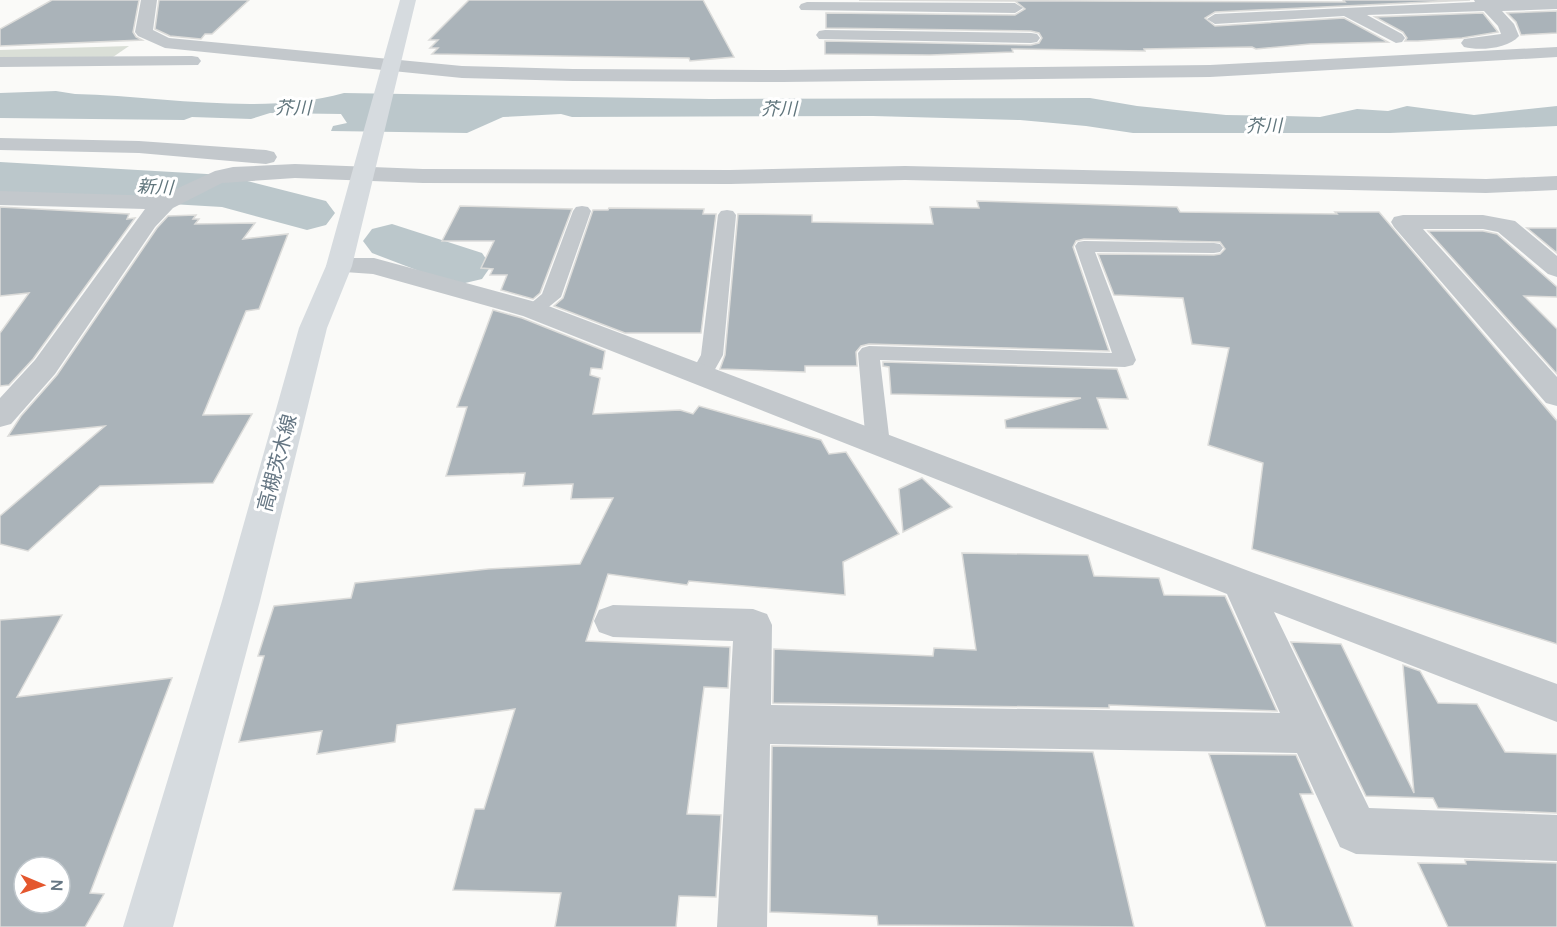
<svg xmlns="http://www.w3.org/2000/svg" width="1557" height="927" viewBox="0 0 1557 927" font-family="Manrope,'Noto Sans JP',sans-serif">
  <style>
    .green { fill: #dadfd7 }
    .water { fill: #bbc7cb }
    .lines { fill: none; stroke-linecap: round; stroke-linejoin: round }
    .river { fill: #bbc7cb; fill-rule: evenodd }
    .building { fill: #aab3b9; stroke: #dcdcda; stroke-width: 1.5; fill-rule: evenodd }
    .service { fill: #c3c8cc; fill-rule: evenodd }
    .minor { fill: #c3c8cc; fill-rule: evenodd }
    .secondary { fill: #d6dbdf; fill-rule: evenodd }
    .labels { text-anchor: middle; stroke-width: 6; stroke-linejoin: round; paint-order: stroke }
    .far-water-label { font-size: 18px; font-style: italic; fill: #60757c; stroke: #fff }
    .street-label { font-size: 20px; fill: #657683; stroke: #fff }
  </style>
  <rect width="100%" height="100%" fill="#fafaf8"/>
  <polygon class="green" points="129,46 113,57 0,60 0,50"/>
  <path class="water" d="M 56,91 L 75,94 C 161,96 262,116 344,93 L 710,99 L 1090,98 L 1137,106 L 1226,115 L 1284,116 L 1320,117 L 1357,109 L 1388,111 L 1407,106 L 1474,115 L 1557,106 L 1557,126 L 1390,133 L 1133,133 L 1086,126 L 1020,120 L 873,116 L 572,117 L 561,114 L 503,117 L 467,133 L 331,131 L 333,126 L 347,123 L 341,114 L 270,113 L 251,119 L 192,117 L 184,120 L 0,118 L 0,93 Z"/>
  <g class="lines">
    <g class="river">
      <polygon points="0,162 224,175 326,201 335,213 326,225 307,230 222,207 0,194"/>
      <polygon points="392,224 482,253 491,266 482,279 461,284 440,279 372,253 363,241 372,229"/>
    </g>
  </g>
  <g class="building">
    <polygon points="52,0 139,0 133,32 136,37 142,40 0,46 0,29"/>
    <polygon points="159,0 249,0 212,34 205,34 201,39 170,36 155,29"/>
    <polygon points="469,0 703,0 734,57 690,61 689,58 432,54 438,48 430,48 438,40 429,40"/>
    <polygon points="859,0 1345,2 1343,0 1470,0 1215,12 1205,18 1215,26 1344,18 1388,42 1310,44 1256,49 1252,47 1144,49 1145,51 1012,49 1013,52 930,55 825,54 825,41 1031,45 1039,43 1042,38 1039,33 1031,31 826,28 826,13 1015,15 1025,9 1015,1"/>
    <polygon points="1557,11 1557,33 1521,35 1516,22 1507,13"/>
    <polygon points="1483,13 1498,32 1462,38 1418,41 1405,41 1407,38 1403,32 1375,17"/>
    <polygon points="977,201 1177,207 1180,212 1337,214 1335,212 1379,212 1557,421 1557,644 1252,549 1263,463 1208,445 1229,348 1192,344 1183,298 1114,295 1098,254 1214,255 1220,254 1225,249 1220,242 1084,239 1076,241 1073,247 1109,351 869,344 861,346 856,352 857,366 805,366 805,372 720,369 725,355 738,214 812,215 812,222 933,224 930,207 979,208"/>
    <polygon points="460,206 572,209 540,293 533,299 501,290 507,275 490,275 493,269 481,268 494,241 442,241"/>
    <polygon points="0,207 129,214 127,219 135,218 33,359 9,385 0,386 0,333 29,293 0,296"/>
    <polygon points="609,208 704,209 703,214 716,214 701,333 625,333 554,306 563,298 593,210 608,210"/>
    <polygon points="196,215 193,219 199,219 195,224 255,223 243,239 288,234 259,309 246,311 203,415 252,414 213,483 100,486 28,551 0,544 0,516 105,426 8,436 21,416 57,375 157,228 168,216"/>
    <polygon points="1527,228 1557,228 1557,253"/>
    <polygon points="1428,231 1483,231 1497,234 1557,287 1557,297 1524,296 1557,329 1557,374"/>
    <polygon points="493,310 522,318 605,351 602,369 591,368 590,375 600,378 593,414 680,410 693,414 699,406 821,440 829,454 846,452 899,534 843,562 845,595 689,581 687,585 608,574 586,641 730,647 728,688 704,687 687,814 721,815 716,897 679,896 676,927 555,927 561,893 453,890 475,809 484,809 515,709 397,725 395,742 317,754 322,731 239,742 264,656 258,656 274,606 351,598 355,583 488,569 580,564 613,498 571,499 573,484 523,486 525,473 446,476 467,407 457,407"/>
    <polygon points="883,362 1117,369 1128,399 1097,398 1108,429 1006,428 1005,420 1081,398 891,394 889,367 883,366"/>
    <polygon points="922,478 952,507 903,532 899,489"/>
    <polygon points="962,553 1088,555 1094,576 1159,578 1164,595 1225,596 1277,711 1109,705 1109,708 773,703 774,649 933,656 934,648 976,650"/>
    <path d="M 62,615 L 17,697 L 172,678 L 90,893 L 104,894 L 85,927 L 0,927 L 0,620 ZM 24,867 L 60,867 L 60,903 L 24,903 Z"/>
    <polygon points="1291,642 1341,644 1414,793 1403,665 1420,671 1438,703 1477,704 1505,752 1557,754 1557,813 1438,808 1433,798 1366,796"/>
    <polygon points="772,746 1093,752 1134,927 878,925 877,916 770,912"/>
    <polygon points="1209,754 1296,755 1313,794 1300,794 1353,927 1266,927"/>
    <polygon points="1465,860 1557,863 1557,927 1448,927 1418,863 1466,864"/>
  </g>
  <g class="lines">
    <g class="service">
      <polygon points="582,206 588,207 591,211 561,297 540,314 526,314 523,310 542,294 573,211 576,207"/>
      <polygon points="727,210 733,211 736,215 723,355 709,380 701,382 693,380 690,375 701,355 718,215 721,211"/>
      <polygon points="1084,241 1214,243 1220,244 1223,248 1220,252 1214,253 1095,252 1136,360 1133,365 1125,367 880,360 890,444 886,450 878,452 870,450 866,444 858,353 862,348 869,346 1112,353 1075,246 1078,242"/>
    </g>
    <g class="minor">
      <polygon points="141,0 157,0 153,30 169,38 462,66 573,69 783,70 1210,65 1557,47 1557,57 1210,77 783,82 573,81 462,78 165,48 138,36 135,32"/>
      <path d="M 1474,0 L 1557,0 L 1557,9 L 1502,11 L 1514,24 L 1519,36 C 1508,49 1479,51 1464,47 L 1461,43 L 1464,39 L 1501,34 L 1498,26 L 1484,11 L 1367,15 L 1402,34 L 1405,38 L 1402,42 L 1396,43 L 1344,16 L 1215,24 L 1207,19 L 1215,14 L 1475,2 Z"/>
      <polygon points="807,2 1015,3 1023,8 1015,13 801,10 799,7 801,4"/>
      <polygon points="825,30 1031,33 1037,34 1040,38 1037,42 1031,43 819,39 816,35 819,31"/>
      <polygon points="192,56 198,57 201,61 198,65 0,67 0,57"/>
      <polygon points="0,138 139,141 266,150 274,152 277,157 274,162 266,164 139,153 0,150"/>
      <polygon points="295,164 423,169 730,170 905,166 1486,179 1557,176 1557,190 1486,193 905,180 730,184 423,183 295,178 222,183 173,208 155,227 55,374 11,424 0,427 0,398 35,360 145,209 0,205 0,191 161,196 215,171 233,167"/>
      <polygon points="1403,215 1483,215 1515,221 1557,256 1557,277 1548,274 1498,232 1483,229 1423,229 1557,377 1557,406 1546,403 1394,227 1391,222 1394,217"/>
      <polygon points="339,258 374,258 543,304 1254,573 1557,684 1557,722 1274,612 1369,808 1557,815 1557,861 1356,854 1340,847 1297,753 770,744 767,927 717,927 733,641 613,637 599,632 594,621 599,610 613,605 753,609 767,614 772,625 771,705 1280,713 1227,594 523,316 373,274 330,271 326,266 330,261"/>
    </g>
    <polygon class="secondary" points="400,0 416,0 352,266 327,328 260,601 173,927 123,927 222,601 299,328 326,266"/>
  </g>
  <g class="labels">
    <g class="far-water-label">
      <text x="293" y="114">芥川</text>
      <text x="779" y="115">芥川</text>
      <text transform="translate(1264 126) rotate(-1)" y="6">芥川</text>
      <text transform="translate(155 187) rotate(3)" y="6">新川</text>
    </g>
    <g class="street-label">
      <text transform="translate(277 463) rotate(-75)" y="7">高槻茨木線</text>
    </g>
  </g>
  <g transform="translate(42 885) rotate(92)"><circle r="28" fill="#ffffff" stroke="#c1c8cd" stroke-width="1.5"/>
  <path d="M0-4.5L10 22L0 15L-10 22Z" fill="#e4572e"/>
  <text y="-9" font-size="16" font-weight="bold" text-anchor="middle" fill="#657683">N</text>
  </g>
</svg>
